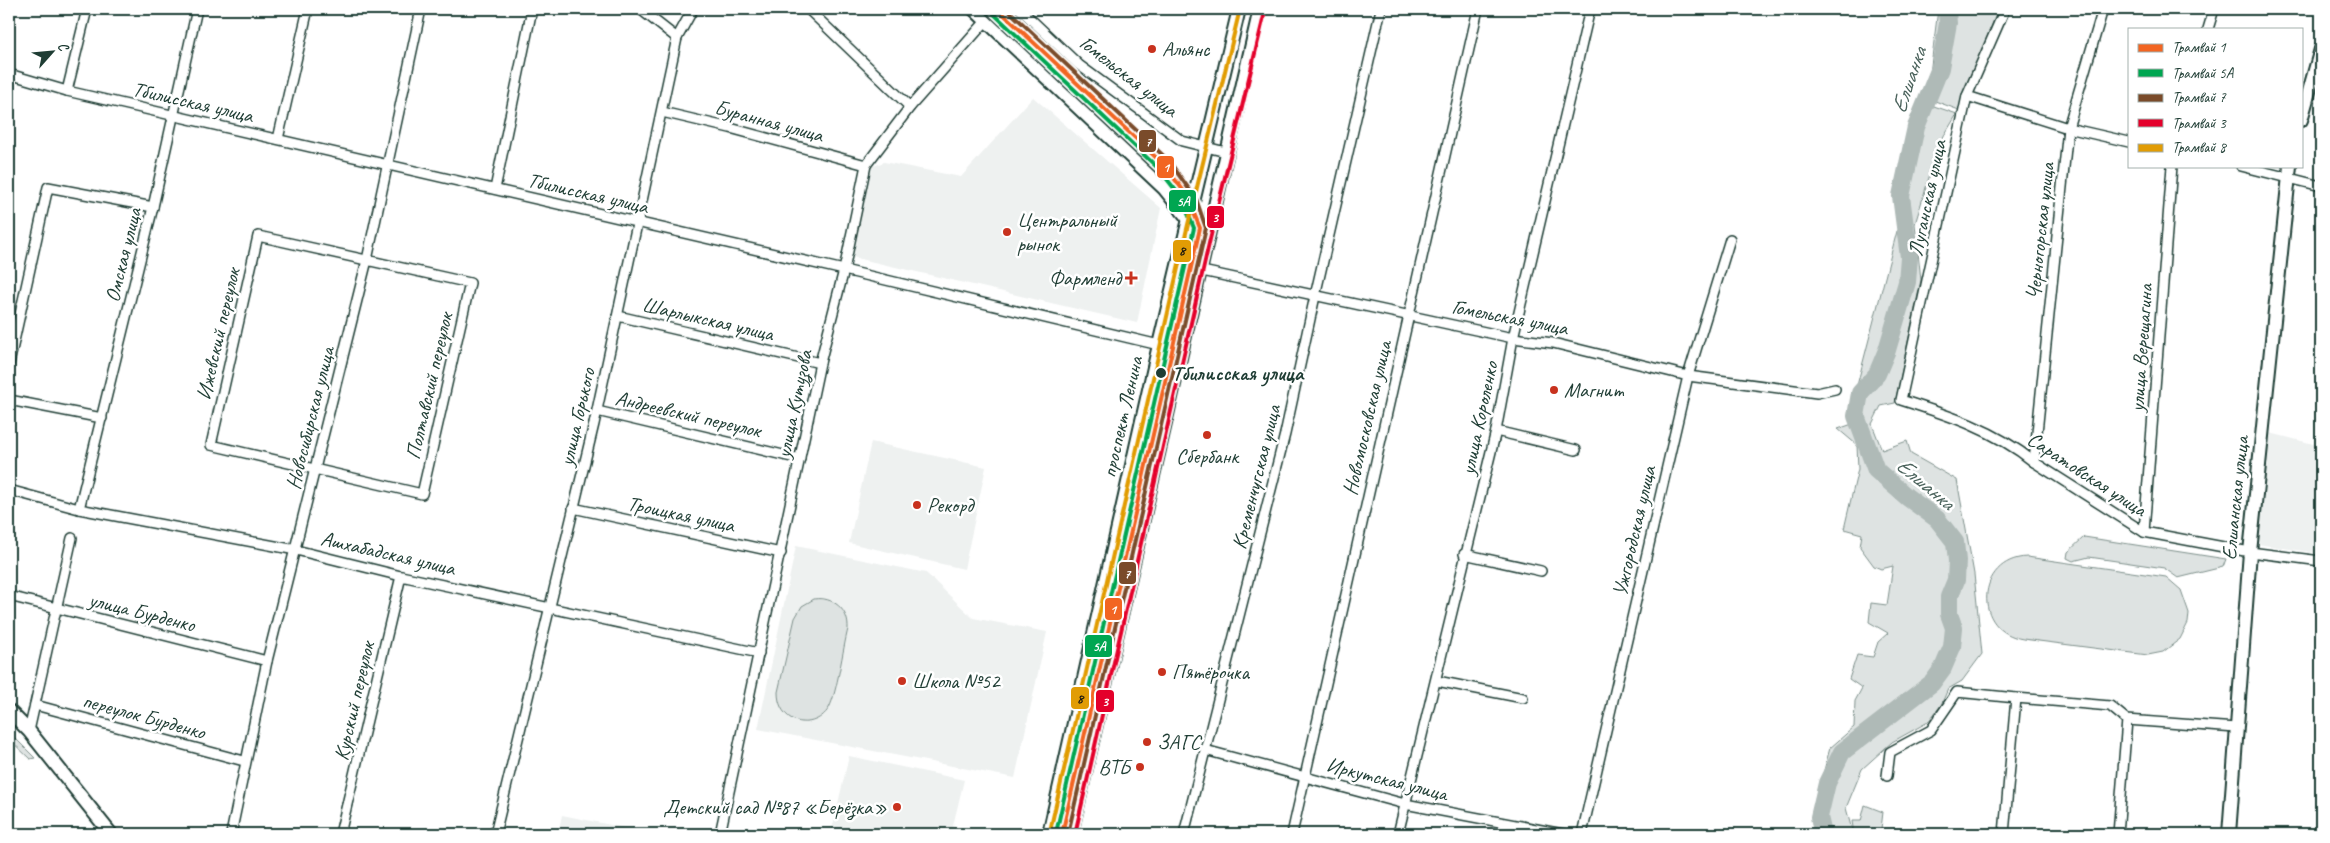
<svg xmlns="http://www.w3.org/2000/svg" width="2330" height="843" viewBox="0 0 2330 843" font-family="Caveat,sans-serif">
  <style>
    .built { fill: #eef1f0 }
    .green { fill: #dee3e2; stroke: #7e908b }
    .lines { fill: none; stroke-linecap: round; stroke-linejoin: round }
    .river { stroke: #afbab7; stroke-width: 18 }
    .street-casing { stroke: #1f3d34; stroke-width: 12 }
    .secondary-casing { stroke: #1f3d34; stroke-width: 15 }
    .primary-casing { stroke: #1f3d34; stroke-width: 16 }
    .street { stroke: #fff; stroke-width: 9 }
    .secondary { stroke: #fff; stroke-width: 11 }
    .primary { stroke: #fff; stroke-width: 12 }
    .tram-1-casing { stroke: #fff; stroke-width: 8 }
    .tram-2-casing { stroke: #fff; stroke-width: 8 }
    .tram-3-casing { stroke: #fff; stroke-width: 8 }
    .tram-4-casing { stroke: #fff; stroke-width: 8 }
    .tram-5-casing { stroke: #fff; stroke-width: 8 }
    .tram-1 { stroke: #f26522; stroke-width: 4 }
    .tram-2 { stroke: #00a651; stroke-width: 4 }
    .tram-3 { stroke: #7a4b2a; stroke-width: 4 }
    .tram-4 { stroke: #e4002b; stroke-width: 4 }
    .tram-5 { stroke: #e19c05; stroke-width: 4 }
    .poi-dot { fill: #c8321e; stroke: #fff; stroke-width: 2 }
    .stop-dot { fill: #1f3d34; stroke: #fff; stroke-width: 2 }
    .labels { text-anchor: middle; stroke-width: 5; stroke-linejoin: round; paint-order: stroke }
    .poi-label { font-size: 21px; fill: #1f3d34; stroke: #fff; text-anchor: start }
    .street-label { font-size: 21px; fill: #1f3d34; stroke: #fff }
    .stop-label { font-size: 21px; font-weight: bold; fill: #1f3d34; stroke: #fff; text-anchor: start }
    .water-label { font-size: 22px; font-style: italic; fill: #4a625b; stroke: #fff }
    .line-badge { stroke: #fff; stroke-width: 2 }
    .badge-label { font-size: 14px; text-anchor: middle; font-weight: bold; fill: #fff }
    .pale-badge-label { font-size: 14px; text-anchor: middle; font-weight: bold; fill: #111 }
  </style>
  <rect width="100%" height="100%" fill="#fff"/>
  <filter id="ink" filterUnits="userSpaceOnUse"><feTurbulence type="fractalNoise" baseFrequency=".02" numOctaves="2"/><feDisplacementMap in="SourceGraphic" scale="10" xChannelSelector="R" yChannelSelector="G"/><feConvolveMatrix kernelMatrix="1 2 1 2 8 2 1 2 1" color-interpolation-filters="sRGB"/></filter>
  <g filter="url(#ink)">
    <g class="built">
      <polygon points="1033,97 1161,208 1137,323 852,257 871,167 884,162 961,177"/>
      <polygon points="2270,433 2321,446 2321,554 2258,544"/>
      <polygon points="871,442 986,467 964,569 849,543"/>
      <polygon points="796,546 926,573 973,618 1047,632 1015,778 758,729"/>
      <polygon points="849,756 964,780 951,834 831,834"/>
      <polygon points="562,815 606,824 651,833 558,834"/>
    </g>
    <g class="green">
      <polygon points="1938,9 1998,9 1959,110 1927,98"/>
      <polygon points="1928,104 1957,114 1939,144 1915,224 1921,280 1895,403 1881,406 1872,424 1882,450 1907,441 1911,454 1957,480 1974,574 1982,654 1962,681 1948,689 1941,705 1928,722 1892,742 1862,769 1846,808 1853,834 1814,834 1813,811 1830,748 1854,727 1855,701 1862,688 1849,679 1857,655 1873,657 1878,642 1888,633 1869,622 1871,603 1887,605 1893,566 1881,569 1874,566 1860,547 1862,534 1844,529 1858,469 1857,445 1838,429 1858,422 1860,410 1853,401 1905,200 1911,130 1920,109 1925,111"/>
      <polygon points="2084,537 2226,559 2223,567 2178,578 2164,568 2151,566 2089,557 2073,561 2067,558 2068,552"/>
      <path d="M 2027,557 L 2166,577 L 2181,590 L 2189,613 L 2188,623 L 2180,639 L 2163,652 L 2148,655 L 2023,639 C 1972,631 1976,559 2027,557 Z"/>
      <path d="M 814,599 C 833,596 849,610 848,629 C 843,648 837,693 829,708 C 821,721 805,726 792,719 C 782,713 778,703 778,692 L 795,618 L 802,606 Z"/>
      <polygon points="9,732 35,758 30,759 9,739"/>
      <polygon points="1865,805 1883,812 1881,829 1909,834 1854,834 1852,821 1861,821"/>
    </g>
    <g class="lines">
      <polyline class="river" points="1823,834 1819,817 1827,783 1842,752 1932,683 1943,668 1952,647 1954,628 1949,614 1949,597 1956,580 1957,561 1955,542 1937,519 1907,497 1876,470 1856,416 1860,393 1877,374 1887,350 1907,282 1909,257 1901,196 1916,127 1940,68 1948,23 1947,12 1950,9"/>
      <defs>
        <g id="street">
          <polyline points="640,9 677,38"/>
          <polyline points="808,9 910,107"/>
          <polyline points="1020,9 1079,65 1182,141 1226,152"/>
          <path d="M 2005,9 L 1967,96 L 1901,400 C 1948,415 1995,430 2034,462 L 2144,532 L 2250,552 L 2321,561"/>
          <polyline points="2208,29 2214,9"/>
          <polyline points="9,74 67,91 844,270 1159,345"/>
          <polyline points="67,91 87,9"/>
          <polyline points="1967,96 2068,128 2129,142"/>
          <polyline points="662,112 730,128 866,165"/>
          <polyline points="278,139 308,9"/>
          <polyline points="2241,166 2321,186"/>
          <polyline points="495,189 532,9"/>
          <polygon points="258,236 470,283 422,494 211,445"/>
          <polyline points="1179,266 1513,338 1553,343 1688,376 1817,393 1835,389"/>
          <polyline points="618,316 820,363"/>
          <polyline points="9,364 48,187 153,207"/>
          <polyline points="9,400 102,418"/>
          <polyline points="597,411 800,459"/>
          <polyline points="1496,431 1576,450"/>
          <polyline points="1136,447 1159,453"/>
          <polyline points="2034,462 2068,128 2103,9"/>
          <polyline points="9,490 79,509 296,550 401,576 759,653"/>
          <polyline points="573,508 781,553"/>
          <polyline points="79,509 153,207 197,9"/>
          <polyline points="2144,532 2172,166"/>
          <polyline points="1464,554 1541,571"/>
          <polyline points="9,596 267,661"/>
          <polyline points="1092,642 1114,648"/>
          <polyline points="1437,681 1523,698"/>
          <polyline points="35,705 244,761"/>
          <polyline points="29,731 72,538"/>
          <polyline points="1205,750 1405,804 1563,834"/>
          <polyline points="1063,772 1084,777"/>
          <polyline points="1887,776 1890,752 1931,730 1957,692 2016,698"/>
          <polyline points="1052,825 1072,830"/>
          <polyline points="231,834 267,661 367,260 421,9"/>
          <polyline points="340,834 401,576"/>
          <polyline points="495,834 594,424 677,38 693,9"/>
          <polyline points="720,834 820,363 844,270 866,165 910,107 986,21"/>
          <polyline points="1184,834 1285,434 1315,296 1381,9"/>
          <polyline points="1292,834 1478,9"/>
          <polyline points="1398,834 1496,431 1513,338 1590,9"/>
          <polyline points="1582,834 1688,376 1730,239"/>
          <polyline points="2004,834 2016,698 2110,706 2127,720 2236,728"/>
          <polyline points="2118,834 2127,720"/>
        </g>
        <polyline id="secondary" points="973,9 1164,189 1188,219 1205,247"/>
        <g id="primary">
          <polyline points="2301,120 2321,49"/>
          <polyline points="9,711 29,731 111,834"/>
          <polyline points="1049,834 1159,345 1239,9"/>
          <polyline points="1071,834 1260,9"/>
          <polyline points="2229,834 2250,552 2290,166"/>
        </g>
      </defs>
      <use href="#street" class="street-casing"/>
      <use href="#secondary" class="secondary-casing"/>
      <use href="#primary" class="primary-casing"/>
      <use href="#street" class="street"/>
      <use href="#secondary" class="secondary"/>
      <use href="#primary" class="primary"/>
      <defs>
        <polyline id="tram-1" points="998,9 1164,165 1186,194 1200,228 1062,834"/>
        <polyline id="tram-2" points="994,14 1159,169 1181,197 1194,228 1056,833"/>
        <polyline id="tram-3" points="1007,9 1169,161 1196,199 1206,228 1068,834"/>
        <polyline id="tram-4" points="1075,834 1210,239 1265,12"/>
        <polyline id="tram-5" points="1050,831 1186,233 1240,9"/>
      </defs>
      <use href="#tram-1" class="tram-1-casing"/>
      <use href="#tram-2" class="tram-2-casing"/>
      <use href="#tram-3" class="tram-3-casing"/>
      <use href="#tram-4" class="tram-4-casing"/>
      <use href="#tram-5" class="tram-5-casing"/>
      <use href="#tram-1" class="tram-1"/>
      <use href="#tram-2" class="tram-2"/>
      <use href="#tram-3" class="tram-3"/>
      <use href="#tram-4" class="tram-4"/>
      <use href="#tram-5" class="tram-5"/>
    </g>
  </g>
  <g class="poi-dot">
    <circle cx="1152" cy="49" r="5"/>
    <circle cx="1007" cy="232" r="5"/>
    <path d="M1128.5 270.5h5v5h5v5h-5v5h-5v-5h-5v-5h5z"/>
    <circle cx="1554" cy="390" r="5"/>
    <circle cx="1207" cy="435" r="5"/>
    <circle cx="917" cy="505" r="5"/>
    <circle cx="1162" cy="672" r="5"/>
    <circle cx="902" cy="681" r="5"/>
    <circle cx="1147" cy="742" r="5"/>
    <circle cx="1140" cy="767" r="5"/>
    <circle cx="897" cy="807" r="5"/>
  </g>
  <circle class="stop-dot" cx="1161" cy="373" r="6"/>
  <g class="labels">
    <g class="poi-label">
      <text x="1162" y="56">Альянс</text>
      <text x="1017" y="227">Центральный<tspan x="1017" dy="24">рынок</tspan></text>
      <text x="1121" y="285" text-anchor="end">Фармленд</text>
      <text x="1564" y="397">Магнит</text>
      <text x="1207" y="463" text-anchor="middle">Сбербанк</text>
      <text x="927" y="512">Рекорд</text>
      <text x="1172" y="679">Пятёрочка</text>
      <text x="912" y="688">Школа №52</text>
      <text x="1157" y="749">ЗАГС</text>
      <text x="1130" y="774" text-anchor="end">ВТБ</text>
      <text x="887" y="814" text-anchor="end">Детский сад №87 «Берёзка»</text>
    </g>
    <g class="street-label">
      <text transform="translate(1129 76) rotate(38)" y="7">Гомельская улица</text>
      <text transform="translate(193 102) rotate(13)" y="7">Тбилисская улица</text>
      <text transform="translate(769 121) rotate(15)" y="7">Буранная улица</text>
      <text transform="translate(588 193) rotate(13)" y="7">Тбилисская улица</text>
      <text transform="translate(1927 198) rotate(-78)" y="7">Луганская улица</text>
      <text transform="translate(2040 231) rotate(-84)" y="7">Черногорская улица</text>
      <text transform="translate(123 255) rotate(-76)" y="7">Омская улица</text>
      <text transform="translate(1510 317) rotate(11)" y="7">Гомельская улица</text>
      <text transform="translate(708 319) rotate(13)" y="7">Шарлыкская улица</text>
      <text transform="translate(218 334) rotate(-77)" y="7">Ижевский переулок</text>
      <text transform="translate(2141 348) rotate(-86)" y="7">улица Верещагина</text>
      <text transform="translate(429 386) rotate(-77)" y="7">Полтавский переулок</text>
      <text transform="translate(794 404) rotate(-78)" y="7">улица Кутузова</text>
      <text transform="translate(688 414) rotate(13)" y="7">Андреевский переулок</text>
      <text transform="translate(577 417) rotate(-77)" y="7">улица Горького</text>
      <text transform="translate(1122 417) rotate(-77)" y="7">проспект Ленина</text>
      <text transform="translate(310 418) rotate(-76)" y="7">Новосибирская улица</text>
      <text transform="translate(1367 418) rotate(-77)" y="7">Новомосковская улица</text>
      <text transform="translate(1479 418) rotate(-78)" y="7">улица Короленко</text>
      <text transform="translate(2087 474) rotate(33)" y="7">Саратовская улица</text>
      <text transform="translate(1256 477) rotate(-76)" y="7">Кременчугская улица</text>
      <text transform="translate(2235 498) rotate(-84)" y="7">Елшанская улица</text>
      <text transform="translate(681 514) rotate(12)" y="7">Троицкая улица</text>
      <text transform="translate(1634 531) rotate(-77)" y="7">Ужгородская улица</text>
      <text transform="translate(388 553) rotate(13)" y="7">Ашхабадская улица</text>
      <text transform="translate(142 612) rotate(14)" y="7">улица Бурденко</text>
      <text transform="translate(354 701) rotate(-77)" y="7">Курский переулок</text>
      <text transform="translate(144 716) rotate(15)" y="7">переулок Бурденко</text>
      <text transform="translate(1387 779) rotate(14)" y="7">Иркутская улица</text>
    </g>
    <g class="stop-label">
      <text x="1172" y="380">Тбилисская улица</text>
    </g>
    <g class="water-label">
      <text transform="translate(1908 80) rotate(-71)" y="8">Елшанка</text>
      <text transform="translate(1926 483) rotate(40)" y="8">Елшанка</text>
    </g>
  </g>
  <g class="line-badge">
    <rect x="1138" y="129" width="19" height="24" rx="5" fill="#7a4b2a"/>
    <rect x="1156" y="155" width="19" height="24" rx="5" fill="#f26522"/>
    <rect x="1168" y="189" width="29" height="24" rx="5" fill="#00a651"/>
    <rect x="1206" y="205" width="19" height="24" rx="5" fill="#e4002b"/>
    <rect x="1172" y="239" width="20" height="24" rx="5" fill="#e19c05"/>
    <rect x="1118" y="561" width="19" height="24" rx="5" fill="#7a4b2a"/>
    <rect x="1104" y="597" width="19" height="24" rx="5" fill="#f26522"/>
    <rect x="1084" y="634" width="29" height="24" rx="5" fill="#00a651"/>
    <rect x="1070" y="686" width="20" height="24" rx="5" fill="#e19c05"/>
    <rect x="1095" y="689" width="20" height="24" rx="5" fill="#e4002b"/>
  </g>
  <g class="badge-label">
    <text x="1148" y="146">7</text>
    <text x="1166" y="172">1</text>
    <text x="1183" y="206">5А</text>
    <text x="1215" y="222">3</text>
    <text x="1127" y="578">7</text>
    <text x="1113" y="614">1</text>
    <text x="1099" y="651">5А</text>
    <text x="1105" y="706">3</text>
  </g>
  <g class="pale-badge-label">
    <text x="1182" y="255">8</text>
    <text x="1080" y="703">8</text>
  </g>
  <rect width="2330" height="843" fill="none" stroke="#fff" stroke-width="30"/>
  <rect x="15" y="15" width="2300" height="813" fill="none" stroke="#1f3d34" stroke-width="2" filter="url(#ink)"/>
  <rect x="2128" y="28" width="175" height="140" fill="#ffffff" stroke="#a5b1ae"/>
  <rect x="2138" y="44" width="25" height="8" fill="#f26522" stroke="#a5b1ae"/>
  <text x="2172" y="52" font-size="15" fill="#1f3d34">Трамвай 1</text>
  <rect x="2138" y="69" width="25" height="8" fill="#00a651" stroke="#a5b1ae"/>
  <text x="2172" y="78" font-size="15" fill="#1f3d34">Трамвай 5А</text>
  <rect x="2138" y="94" width="25" height="8" fill="#7a4b2a" stroke="#a5b1ae"/>
  <text x="2172" y="102" font-size="15" fill="#1f3d34">Трамвай 7</text>
  <rect x="2138" y="119" width="25" height="8" fill="#e4002b" stroke="#a5b1ae"/>
  <text x="2172" y="128" font-size="15" fill="#1f3d34">Трамвай 3</text>
  <rect x="2138" y="144" width="25" height="8" fill="#e19c05" stroke="#a5b1ae"/>
  <text x="2172" y="152" font-size="15" fill="#1f3d34">Трамвай 8</text>
  <g transform="translate(52 52) rotate(63)" stroke="#ffffff" stroke-width="4" paint-order="stroke">
  <path d="M0-4L9 19L0 12L-9 19Z" fill="#1f3d34"/>
  <text y="-8" font-size="14" font-weight="bold" text-anchor="middle" fill="#1f3d34">С</text>
  </g>
</svg>
